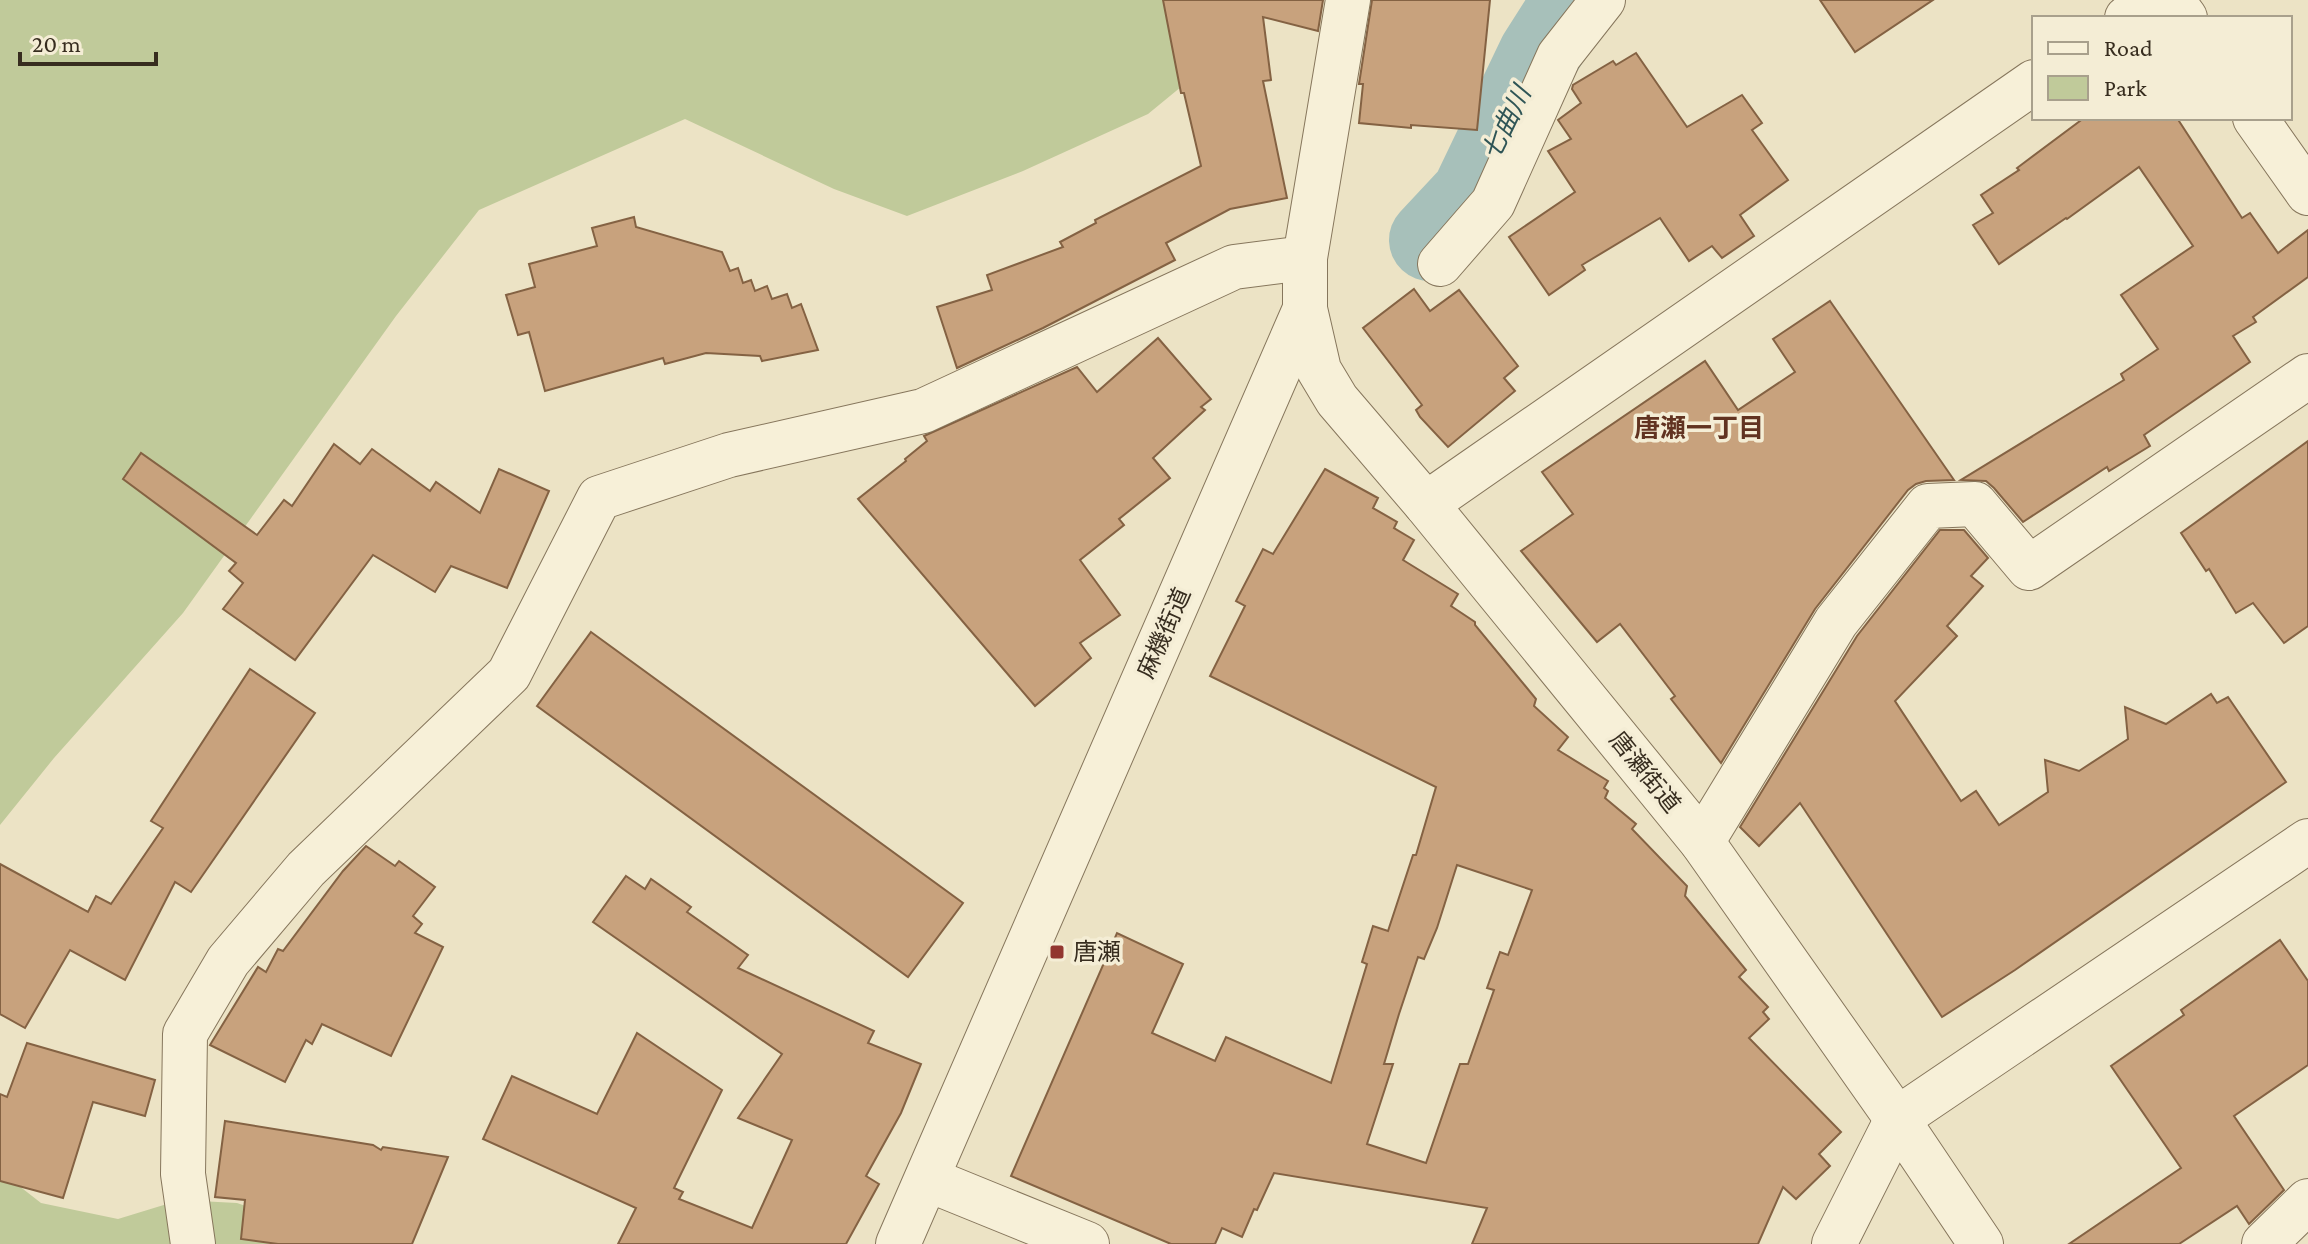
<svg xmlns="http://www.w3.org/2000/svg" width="2308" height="1244" viewBox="0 0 2308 1244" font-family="'Crimson Pro','Noto Sans JP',serif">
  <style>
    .green { fill: #c0ca9a }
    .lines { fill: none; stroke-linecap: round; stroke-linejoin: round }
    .river { stroke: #a7c0ba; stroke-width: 82 }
    .building { fill: #c8a27d; stroke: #846243; stroke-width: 2; fill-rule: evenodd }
    .minor-casing { stroke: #86765c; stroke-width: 46 }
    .minor { stroke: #f7f0d8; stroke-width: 44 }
    .poi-dot { fill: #92362f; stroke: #f4edd5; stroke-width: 3 }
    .labels { text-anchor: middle; stroke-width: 7; stroke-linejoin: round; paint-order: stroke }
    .street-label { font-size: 24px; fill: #372d1f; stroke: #f4edd5 }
    .poi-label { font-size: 24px; fill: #372d1f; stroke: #f4edd5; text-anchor: start }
    .water-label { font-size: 26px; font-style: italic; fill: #2f5556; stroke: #f4edd5 }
    .neighbourhood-label { font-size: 26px; font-weight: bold; fill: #613321; stroke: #f4edd5 }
  </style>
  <rect width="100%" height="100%" fill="#ece3c5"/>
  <g class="green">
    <polygon points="0,0 1193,0 1209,64 1148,114 1023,171 907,216 834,189 685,119 479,210 396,316 183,613 54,758 0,825"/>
    <polygon points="0,1171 41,1203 118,1219 180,1200 237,1203 358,1244 0,1244"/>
  </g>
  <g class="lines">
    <polyline class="river" points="1430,240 1472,195 1539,55 1574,0"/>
  </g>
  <g class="building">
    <polygon points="1163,0 1323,0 1318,31 1263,17 1271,80 1263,81 1287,198 1230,209 1166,243 1175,260 1043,328 957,368 937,307 992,290 987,275 1063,247 1060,242 1096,223 1095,220 1201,166 1184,93 1181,93"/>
    <polygon points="1372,0 1490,0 1477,130 1411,125 1411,128 1359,123 1363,84 1359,84"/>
    <polygon points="1820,0 1933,0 1855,52"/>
    <polygon points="1636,53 1687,127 1742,95 1762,123 1752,130 1788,180 1740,215 1754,236 1722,258 1712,246 1689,261 1660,218 1582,265 1585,270 1549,295 1509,237 1575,192 1548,151 1571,139 1558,120 1581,103 1572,89 1573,85 1613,61 1616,65"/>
    <polygon points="2084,118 2177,118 2242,218 2250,213 2278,253 2308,230 2308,277 2253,317 2256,322 2233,336 2250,362 2144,435 2150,446 2109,471 2107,467 2023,522 1994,488 1986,481 1961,480 2124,380 2121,374 2158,349 2121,295 2193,246 2139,167 2067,219 2066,218 1999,264 1973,225 1993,213 1981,195 2019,170 2017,168"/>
    <polygon points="634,217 636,227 722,252 730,271 738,268 743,283 751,280 755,291 767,286 772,299 787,294 792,308 801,304 818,350 762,361 760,356 706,353 665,364 663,358 545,391 529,332 518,335 506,295 535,287 529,264 597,246 592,228"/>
    <polygon points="1414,289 1430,311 1459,290 1518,366 1504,378 1515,391 1448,447 1420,417 1416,410 1422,405 1363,328"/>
    <polygon points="1830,301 1954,480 1926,481 1916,484 1908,490 1815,609 1721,763 1671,699 1675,696 1620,624 1597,642 1521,551 1573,514 1542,472 1705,361 1738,410 1795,372 1773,339"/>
    <polygon points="1158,338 1211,399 1201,407 1205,410 1153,458 1170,478 1119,519 1124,525 1080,560 1120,615 1080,643 1091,658 1035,706 858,499 906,461 905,459 927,441 924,436 1077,367 1097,392"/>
    <polygon points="2308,441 2308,626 2284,643 2253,603 2236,613 2209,569 2206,571 2181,533"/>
    <polygon points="334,444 360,464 372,449 430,491 436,482 480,513 499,469 549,491 507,588 451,566 435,592 373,555 295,660 223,609 243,583 229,571 236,563 123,479 141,453 257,535 284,500 292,506"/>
    <path d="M 1325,469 L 1378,498 L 1373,508 L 1397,522 L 1394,528 L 1414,540 L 1403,560 L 1458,594 L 1451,606 L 1475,622 L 1475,625 L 1536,699 L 1534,706 L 1568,737 L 1558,750 L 1608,781 L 1604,788 L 1608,791 L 1605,798 L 1636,824 L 1632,829 L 1687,886 L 1685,896 L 1746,970 L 1739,977 L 1768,1007 L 1763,1012 L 1769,1019 L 1749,1038 L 1841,1132 L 1819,1154 L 1830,1166 L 1796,1199 L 1783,1187 L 1758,1244 L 1472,1244 L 1487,1208 L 1274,1173 L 1257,1210 L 1254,1209 L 1242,1237 L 1222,1228 L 1215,1244 L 1171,1244 L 1011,1176 L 1117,933 L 1183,964 L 1152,1033 L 1215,1061 L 1226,1037 L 1331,1083 L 1367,964 L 1362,962 L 1373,926 L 1388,931 L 1413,855 L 1416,855 L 1436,787 L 1210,676 L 1245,606 L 1236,601 L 1263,549 L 1273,554 ZM 1457,865 L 1532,890 L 1508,955 L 1500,952 L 1487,988 L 1494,990 L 1468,1064 L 1460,1064 L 1426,1163 L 1367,1144 L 1393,1064 L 1384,1064 L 1399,1014 L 1418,957 L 1424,959 L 1437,928 Z"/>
    <polygon points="1940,530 1964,530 1988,558 1971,576 1983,586 1947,626 1957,636 1895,701 1961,801 1976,791 1999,825 2048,792 2045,760 2079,771 2128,739 2125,707 2166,724 2211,694 2217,703 2228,697 2286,782 2015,970 1942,1017 1800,803 1759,846 1740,827 1857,636"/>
    <polygon points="591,632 963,903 908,977 537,706"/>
    <polygon points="250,669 315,713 191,892 175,882 125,980 70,950 25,1028 0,1014 0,864 88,912 96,896 111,904 163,828 151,821"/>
    <polygon points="366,846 395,866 399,861 435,887 413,916 422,924 415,933 443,947 391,1056 322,1024 312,1044 306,1040 285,1082 210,1045 258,967 266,972 278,949 283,951 343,871"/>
    <polygon points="626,876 645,889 651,879 691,907 687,912 748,955 738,968 874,1031 868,1043 921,1064 901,1113 866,1176 879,1184 846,1244 618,1244 636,1208 483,1139 512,1076 597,1114 637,1033 722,1090 674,1188 683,1192 679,1199 752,1228 792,1140 738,1118 782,1054 593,922"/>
    <polygon points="2280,940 2308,981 2308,1065 2234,1116 2284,1190 2249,1224 2237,1206 2179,1244 2069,1244 2181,1168 2111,1066 2184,1015 2181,1010"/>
    <polygon points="27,1043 155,1080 145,1116 93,1102 63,1198 0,1181 0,1094 7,1097"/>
    <polygon points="225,1121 373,1145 381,1150 383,1147 448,1157 412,1244 278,1244 241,1239 245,1200 215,1197"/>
  </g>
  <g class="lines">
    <defs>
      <g id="minor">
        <polyline points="2172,0 2185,18"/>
        <polyline points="2127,18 2153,0"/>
        <polyline points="2255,118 2308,193"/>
        <polyline points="1440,264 1493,203 1559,56 1603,0"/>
        <polyline points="1305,309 1319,370 1337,400 1426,504 1702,842 1897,1119 1981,1244"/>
        <polyline points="1426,504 2034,82"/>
        <polyline points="1702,842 1836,622 1928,506 1975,504 2029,568 2308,376"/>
        <polyline points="927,1179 1087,1244"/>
        <polyline points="193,1244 183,1174 185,1034 228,961 306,869 509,674 599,498 729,455 923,411 1234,267 1305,258"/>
        <polyline points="898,1244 1305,309 1305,258 1348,0"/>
        <polyline points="1834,1244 1897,1119 2308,841"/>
        <polyline points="2264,1244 2308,1201"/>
      </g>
    </defs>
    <use href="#minor" class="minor-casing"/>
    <use href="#minor" class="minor"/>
  </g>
  <rect class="poi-dot" x="1049" y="944" width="16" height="16" rx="4"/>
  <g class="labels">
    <g class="street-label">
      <text transform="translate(1164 633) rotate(-66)" y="8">麻機街道</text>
      <text transform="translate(1645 772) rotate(51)" y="8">唐瀬街道</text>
    </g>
    <g class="poi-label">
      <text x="1073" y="960">唐瀬</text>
    </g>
    <g class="water-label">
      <text transform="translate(1506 123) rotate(-64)" y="9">七曲川</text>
    </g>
    <g class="neighbourhood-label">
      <text x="1699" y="437">唐瀬一丁目</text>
    </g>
  </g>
  <rect x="2032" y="16" width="260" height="104" fill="#f4edd5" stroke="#a8a08c" stroke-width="2"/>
  <rect x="2048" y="42" width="40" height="12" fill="#f7f0d8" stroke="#a8a08c" stroke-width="2"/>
  <text x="2104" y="56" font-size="24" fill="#372d1f">Road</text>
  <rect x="2048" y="76" width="40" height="24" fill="#c0ca9a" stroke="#a8a08c" stroke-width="2"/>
  <text x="2104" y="96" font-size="24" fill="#372d1f">Park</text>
  <path d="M20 52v12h136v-12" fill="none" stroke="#372d1f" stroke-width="4"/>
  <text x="32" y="52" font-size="24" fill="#372d1f" stroke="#f4edd5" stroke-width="6" paint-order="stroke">20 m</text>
</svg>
